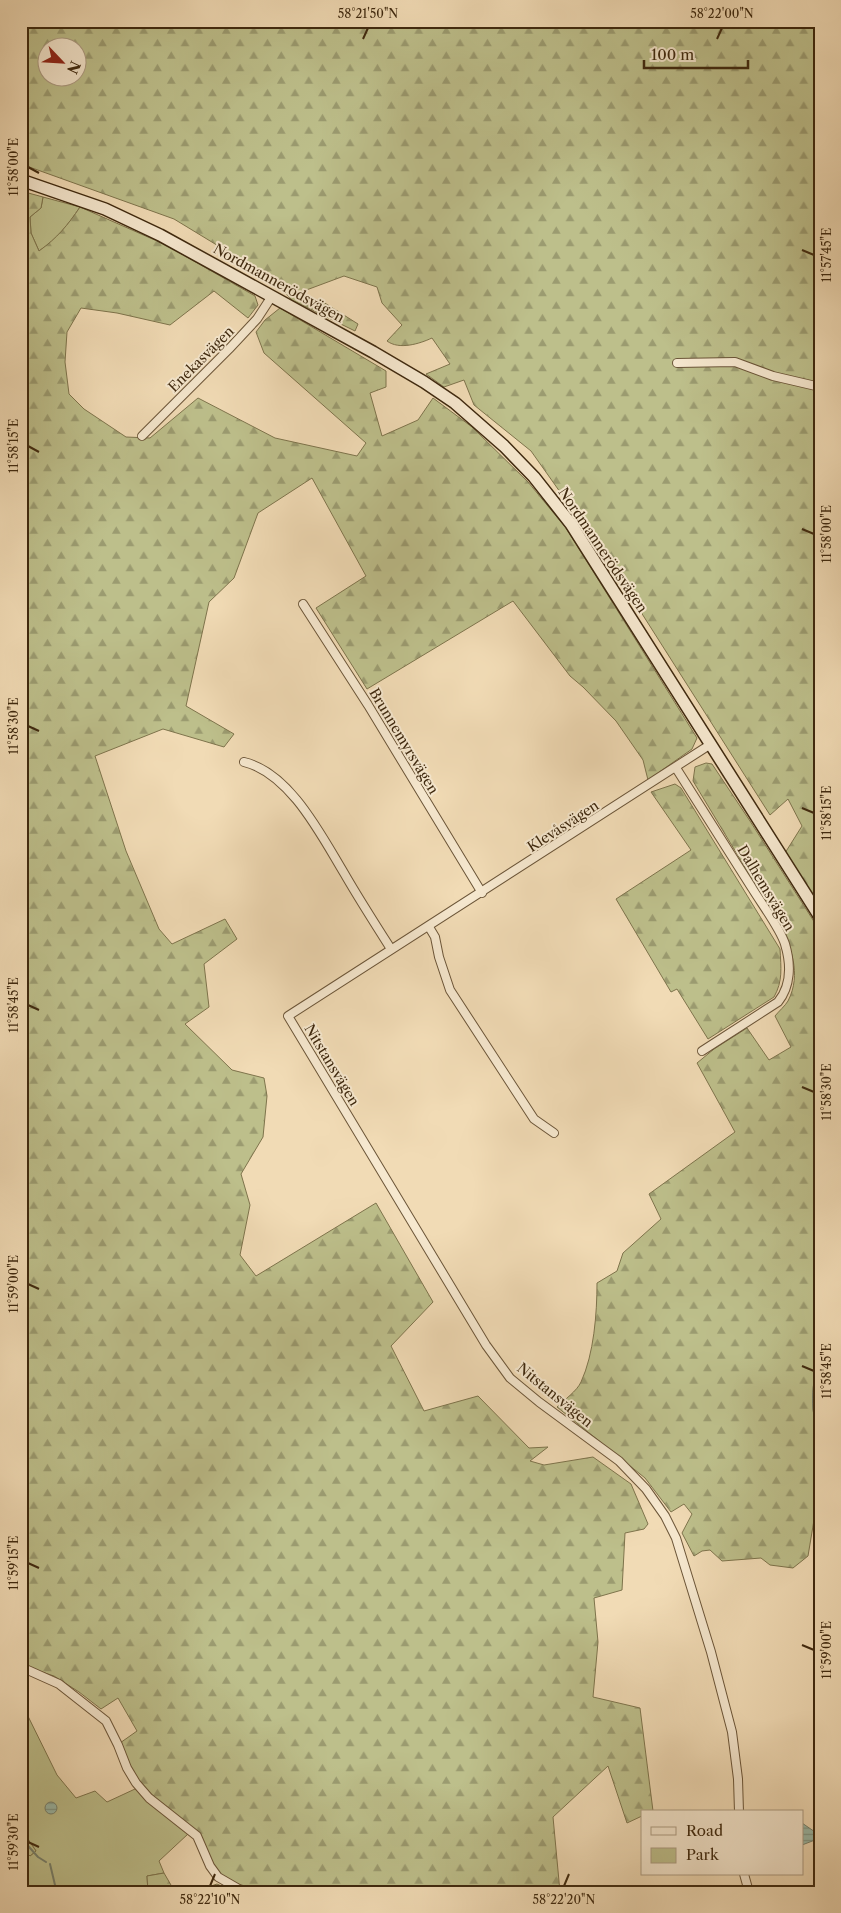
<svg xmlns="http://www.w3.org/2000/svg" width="841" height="1913" viewBox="0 0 841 1913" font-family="'Libre Caslon Text',serif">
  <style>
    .green { fill: #bdbf8b; stroke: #7e744c }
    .forest { fill: url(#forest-firs); stroke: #7e744c; fill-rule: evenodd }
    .water { fill: url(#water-rules); stroke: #76806c }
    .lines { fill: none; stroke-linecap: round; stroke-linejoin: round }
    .stream { stroke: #76806c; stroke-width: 2 }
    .minor-casing { stroke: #6b5538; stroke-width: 10 }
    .secondary-casing { stroke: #3e280e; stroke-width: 14 }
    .minor { stroke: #f6e8cf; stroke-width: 8 }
    .secondary { stroke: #f6e8cf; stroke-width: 11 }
    .ticks { fill: none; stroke: #3e280e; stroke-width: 2 }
    .labels { text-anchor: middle; stroke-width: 4; stroke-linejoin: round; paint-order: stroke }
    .street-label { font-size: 14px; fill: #3e280e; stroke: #f6e8cf }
    .neatline { fill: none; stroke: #3e280e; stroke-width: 2 }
    .ticks-label { font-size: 12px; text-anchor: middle; fill: #3e280e }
  </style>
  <defs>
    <pattern id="forest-firs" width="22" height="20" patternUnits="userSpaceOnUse" patternTransform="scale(1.25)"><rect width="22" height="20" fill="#bdbf8b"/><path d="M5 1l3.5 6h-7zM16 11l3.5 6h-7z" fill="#9b9b70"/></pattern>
    <pattern id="water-rules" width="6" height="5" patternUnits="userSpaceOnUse" patternTransform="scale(1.25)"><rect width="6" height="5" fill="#9bbbaa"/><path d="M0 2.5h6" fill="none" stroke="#809889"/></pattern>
  </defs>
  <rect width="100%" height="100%" fill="#f1dbb5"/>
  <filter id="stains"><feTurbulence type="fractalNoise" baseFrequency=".004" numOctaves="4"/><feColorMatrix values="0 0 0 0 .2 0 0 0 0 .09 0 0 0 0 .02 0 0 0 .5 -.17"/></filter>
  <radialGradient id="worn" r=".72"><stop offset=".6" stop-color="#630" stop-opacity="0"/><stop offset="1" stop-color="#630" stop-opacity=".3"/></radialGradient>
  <g class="green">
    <path d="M 43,197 L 80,207 C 68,225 57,239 39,251 L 31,233 L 30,217 L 41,208 Z"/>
    <polygon points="21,1702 57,1775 76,1798 95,1791 107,1802 135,1789 188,1834 159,1861 164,1873 147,1876 148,1892 21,1892 21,1847 30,1856 36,1851 21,1829"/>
  </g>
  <g class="forest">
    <path d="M 21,21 L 820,21 L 820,908 L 785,853 L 802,826 L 788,799 L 770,815 L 604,554 L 531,451 L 474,405 L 464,380 L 444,387 L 426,374 L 450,364 L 432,338 C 419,344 399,350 387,341 L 402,325 L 382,303 L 377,287 L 344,276 L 301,292 L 309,301 L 320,300 L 358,324 L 355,331 L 292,300 L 271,278 L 174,219 L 21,164 ZM 48,48 L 78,48 L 78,78 L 48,78 Z"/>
    <path d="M 21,191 L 43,197 L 41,208 L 30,217 L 31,233 L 39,251 C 57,238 68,225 80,207 L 166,245 L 255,296 L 258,305 L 248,318 L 214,291 L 170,325 L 117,313 L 81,308 L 67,332 L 65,362 L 69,394 L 84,409 L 126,437 L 150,438 L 198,398 L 275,438 L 357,456 L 366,443 L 264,353 L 256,332 L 265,320 L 280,308 L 386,371 L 386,387 L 370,393 L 382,436 L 418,420 L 433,398 L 472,427 L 528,482 L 566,528 L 697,738 L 692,749 L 648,780 L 643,760 L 616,721 L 583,687 L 570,676 L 513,601 L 367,689 L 316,608 L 366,576 L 312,478 L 258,513 L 234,578 L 209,602 L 186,706 L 234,734 L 224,747 L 163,729 L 95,756 L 126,851 L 159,929 L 172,944 L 225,919 L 237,939 L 204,964 L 209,1007 L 185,1024 L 232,1070 L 264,1078 L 267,1096 L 263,1137 L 241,1174 L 250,1205 L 240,1255 L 256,1276 L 376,1203 L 433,1302 L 391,1346 L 424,1411 L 478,1396 L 529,1448 L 548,1447 L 530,1461 L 544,1465 L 593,1457 L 631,1484 L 648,1524 L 644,1529 L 625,1533 L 622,1590 L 594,1598 L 598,1642 L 593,1697 L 640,1708 L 653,1811 L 642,1812 L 642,1816 L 627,1823 L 608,1766 L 553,1817 L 560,1892 L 266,1892 L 231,1882 L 222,1876 L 213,1864 L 198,1832 L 152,1795 L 139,1782 L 129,1768 L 120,1743 L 137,1731 L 118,1698 L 101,1709 L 79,1692 L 54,1676 L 21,1665 Z"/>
    <path d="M 706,763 L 712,764 L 750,821 L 820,931 L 820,1353 C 814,1372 807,1414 820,1430 L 820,1484 L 808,1556 L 793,1568 L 770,1565 L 761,1558 L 722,1561 L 710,1550 L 702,1551 L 694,1556 L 682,1533 L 692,1514 L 684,1504 L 671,1512 L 645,1478 L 557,1407 C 564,1400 577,1391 581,1382 C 594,1354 597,1313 597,1283 L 617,1271 L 623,1253 L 661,1219 L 649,1194 L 735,1132 L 697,1063 L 714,1049 L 747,1028 L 769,1060 L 791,1047 L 775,1016 C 779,1011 785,1006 788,1001 C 802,974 791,946 778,922 L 693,781 L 695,767 Z"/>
    <path d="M 675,784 L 681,788 L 780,949 C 781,968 783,981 774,997 L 708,1039 L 677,989 L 671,992 L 616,899 L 691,850 L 651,792 Z"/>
    <polygon points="21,1829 36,1851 30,1856 21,1847"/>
    <polygon points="164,1873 175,1892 148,1892 147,1876"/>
    <polygon points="217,1884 234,1892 194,1892"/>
  </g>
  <g class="water">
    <path d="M 820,1353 L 820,1430 C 807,1414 814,1372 820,1353 Z"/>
    <circle cx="51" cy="1808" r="6"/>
    <polygon points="802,1823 818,1834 818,1837 815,1840 802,1845"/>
  </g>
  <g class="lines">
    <g class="stream">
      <polyline points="21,1838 38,1857 46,1862"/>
      <polyline points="50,1864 55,1885 59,1892"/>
    </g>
    <defs>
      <g id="minor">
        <polyline points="677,363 735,362 773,376 820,387"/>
        <polyline points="142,436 229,349 257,319 272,296"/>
        <polyline points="303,604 368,705 482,893"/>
        <polyline points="711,744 288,1016 486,1345 510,1378 539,1402 619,1461 646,1489 665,1516 676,1538 711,1652 732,1732 738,1779 739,1812"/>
        <path d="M 244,762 C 290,773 321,835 344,873 C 359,899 375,924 391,949"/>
        <path d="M 676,768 C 701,808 727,848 752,888 C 761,903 780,928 785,944 C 791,964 791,986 778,1002 L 702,1051"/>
        <polyline points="429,927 435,937 439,957 450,990 534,1119 554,1133"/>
        <polyline points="21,1667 59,1684 106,1721 118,1745 127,1768 136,1783 149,1798 197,1836 210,1866 218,1877 244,1892"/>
        <polyline points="744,1874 749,1892"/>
        <polyline points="817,1892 820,1891"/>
      </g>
      <polyline id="secondary" points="21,180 105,209 160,235 373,352 424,382 455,403 504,446 534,477 571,524 820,917"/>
    </defs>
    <use href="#minor" class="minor-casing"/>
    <use href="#secondary" class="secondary-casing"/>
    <use href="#minor" class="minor"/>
    <use href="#secondary" class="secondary"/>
  </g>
  <path class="ticks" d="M 363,39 L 368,28M 717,39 L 722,28M 28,167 L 39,173M 802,250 L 814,255M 28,446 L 39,452M 802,529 L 814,534M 28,726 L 39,731M 802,808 L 814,813M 28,1005 L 39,1010M 802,1087 L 814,1092M 28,1284 L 39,1289M 802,1366 L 814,1371M 28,1563 L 39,1568M 802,1645 L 814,1650M 28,1842 L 39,1847M 210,1886 L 215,1874M 564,1886 L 569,1874"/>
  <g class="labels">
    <g class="street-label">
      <text transform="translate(279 283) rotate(29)" y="5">Nordmannerödsvägen</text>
      <text transform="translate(201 359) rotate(-45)" y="5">Enekasvägen</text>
      <text transform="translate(603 550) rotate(56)" y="5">Nordmannerödsvägen</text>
      <text transform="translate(404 741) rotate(59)" y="5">Brunnemyrsvägen</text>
      <text transform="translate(563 826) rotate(-33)" y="5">Klevåsvägen</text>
      <text transform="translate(766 888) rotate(59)" y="5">Dalhemsvägen</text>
      <text transform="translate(332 1065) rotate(59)" y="5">Nitstansvägen</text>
      <text transform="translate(555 1395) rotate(39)" y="5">Nitstansvägen</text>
    </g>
  </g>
  <rect width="841" height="1913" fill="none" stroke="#f1dbb5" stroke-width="55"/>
  <rect x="641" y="1810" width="162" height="65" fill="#f6e8cf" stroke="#ac9b82"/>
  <rect x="651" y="1827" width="25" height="8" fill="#f6e8cf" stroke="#ac9b82"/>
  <text x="686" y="1836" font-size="15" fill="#3e280e">Road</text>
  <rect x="651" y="1848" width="25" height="15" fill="#bdbf8b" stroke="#ac9b82"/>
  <text x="686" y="1860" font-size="15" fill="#3e280e">Park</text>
  <g transform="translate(62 62) rotate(115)"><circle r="24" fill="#f6e8cf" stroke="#ac9b82"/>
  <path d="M0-4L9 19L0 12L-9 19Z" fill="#8f2418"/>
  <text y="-8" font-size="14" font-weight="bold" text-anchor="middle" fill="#3e280e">N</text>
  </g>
  <path d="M644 60v8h104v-8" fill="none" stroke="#3e280e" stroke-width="2.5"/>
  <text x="651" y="60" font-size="15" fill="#3e280e" stroke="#f6e8cf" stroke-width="4" paint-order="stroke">100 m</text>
  <rect x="28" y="28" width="786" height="1858" class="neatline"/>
  <g class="ticks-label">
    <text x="368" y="18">58°21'50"N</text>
    <text x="722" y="18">58°22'00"N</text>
    <text transform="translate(14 167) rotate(-90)" y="4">11°58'00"E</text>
    <text transform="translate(827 255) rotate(-90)" y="4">11°57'45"E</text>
    <text transform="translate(14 446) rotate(-90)" y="4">11°58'15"E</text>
    <text transform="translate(827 534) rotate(-90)" y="4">11°58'00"E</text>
    <text transform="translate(14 726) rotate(-90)" y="4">11°58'30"E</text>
    <text transform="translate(827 813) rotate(-90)" y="4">11°58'15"E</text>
    <text transform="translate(14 1005) rotate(-90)" y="4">11°58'45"E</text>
    <text transform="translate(827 1092) rotate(-90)" y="4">11°58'30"E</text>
    <text transform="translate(14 1284) rotate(-90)" y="4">11°59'00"E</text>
    <text transform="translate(827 1371) rotate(-90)" y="4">11°58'45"E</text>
    <text transform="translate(14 1563) rotate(-90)" y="4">11°59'15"E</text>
    <text transform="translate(827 1650) rotate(-90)" y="4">11°59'00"E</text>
    <text transform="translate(14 1842) rotate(-90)" y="4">11°59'30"E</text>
    <text x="210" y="1904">58°22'10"N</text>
    <text x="564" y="1904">58°22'20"N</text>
  </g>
  <rect width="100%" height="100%" filter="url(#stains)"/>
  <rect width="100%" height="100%" fill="url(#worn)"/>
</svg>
